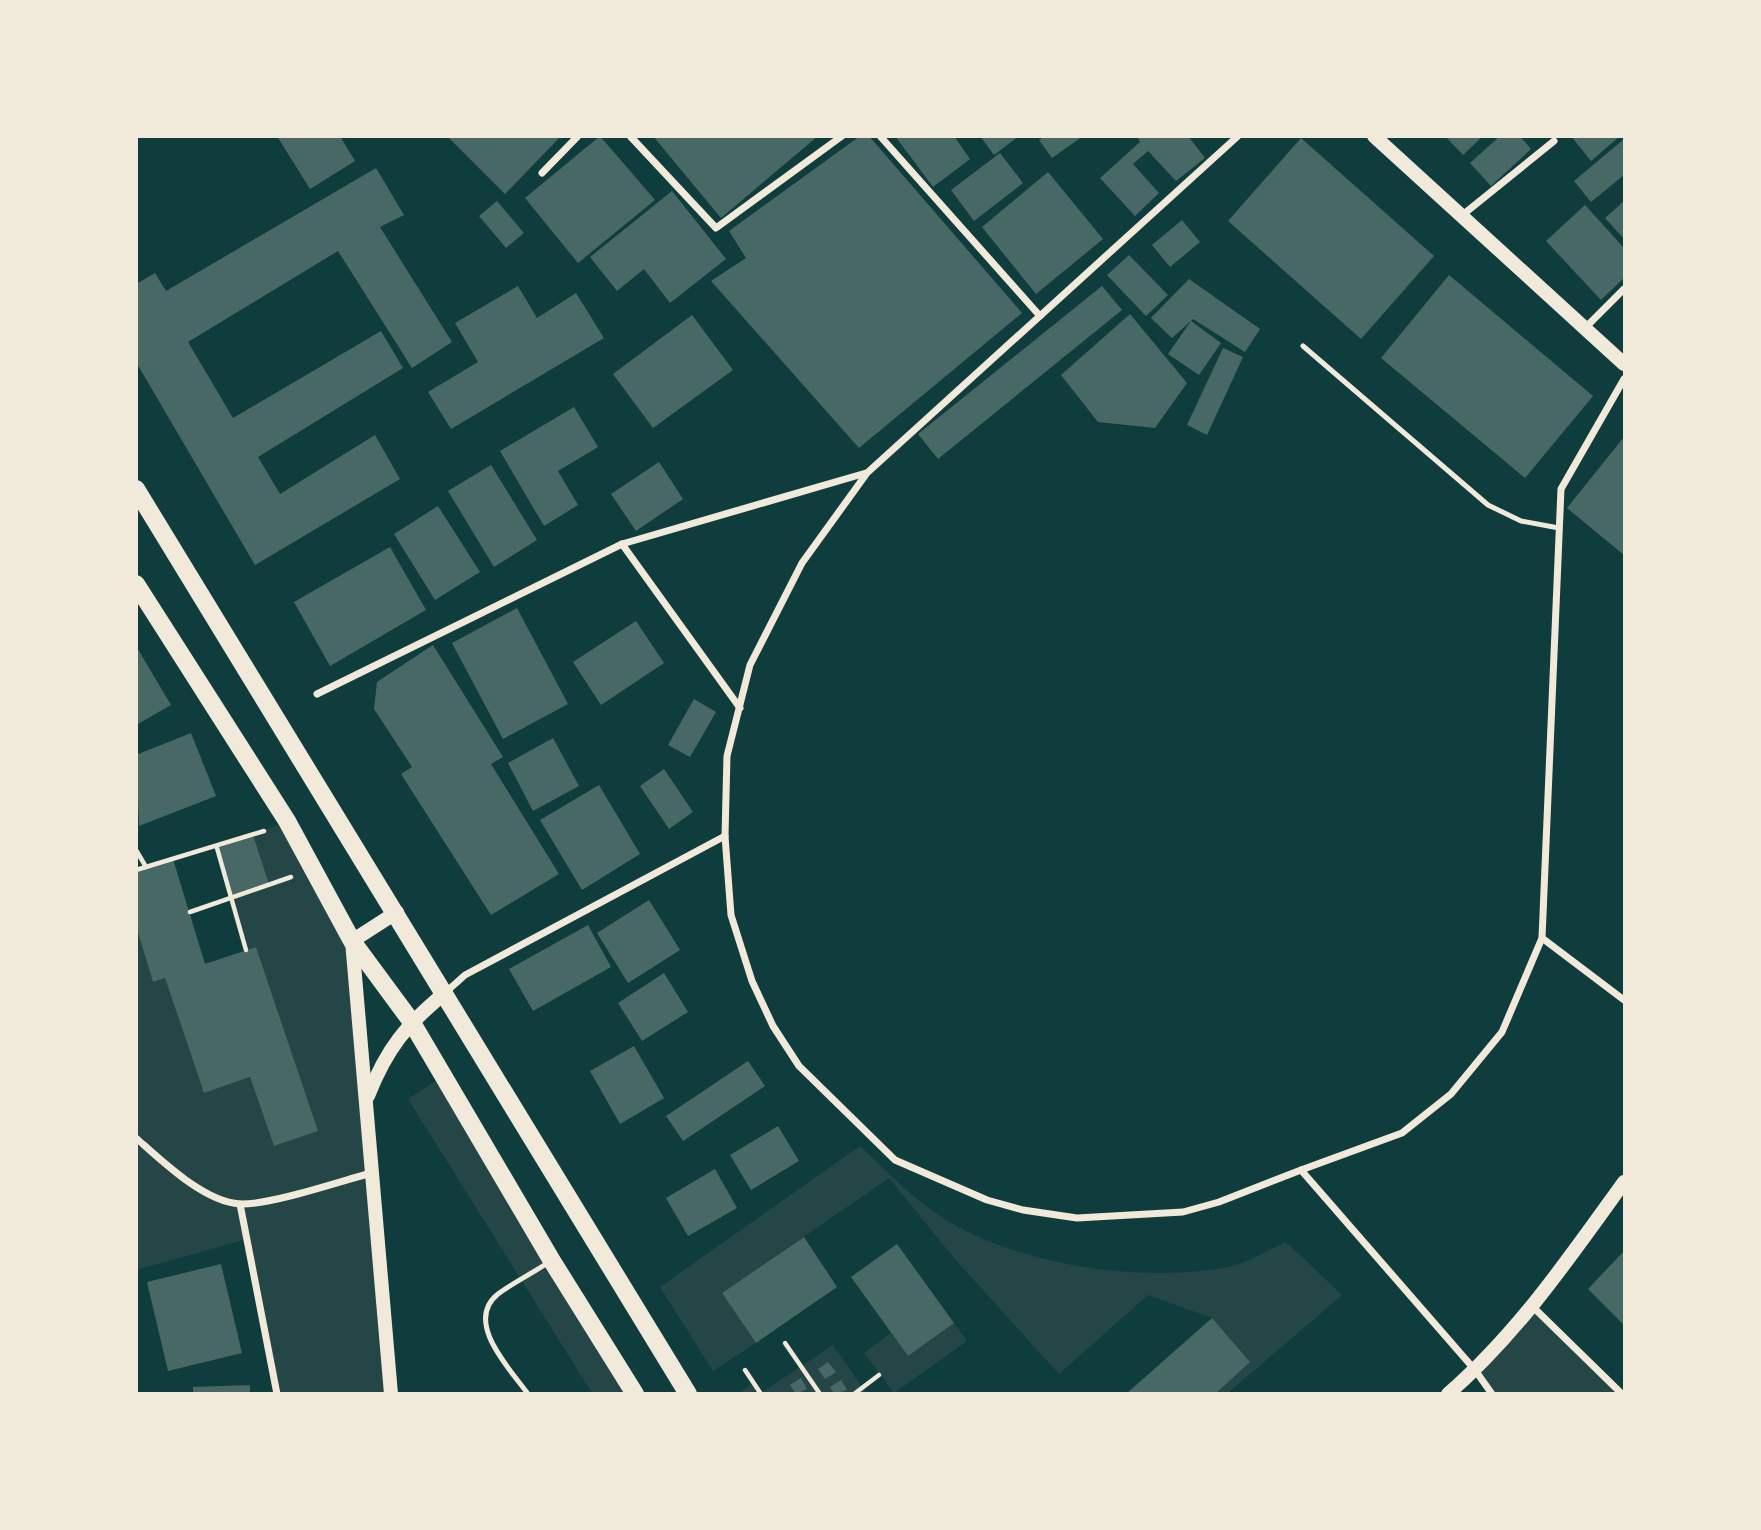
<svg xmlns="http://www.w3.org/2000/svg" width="1761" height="1530" viewBox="0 0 1761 1530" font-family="'Asap Condensed',sans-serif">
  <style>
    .green { fill: #244646 }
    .building { fill: #486865 }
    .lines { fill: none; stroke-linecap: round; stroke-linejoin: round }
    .path { stroke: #f1e9da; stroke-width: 4.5 }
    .service { stroke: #f1e9da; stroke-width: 5 }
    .minor { stroke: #f1e9da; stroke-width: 7 }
    .secondary { stroke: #f1e9da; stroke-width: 14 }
    .primary { stroke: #f1e9da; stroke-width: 18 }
  </style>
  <rect width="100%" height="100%" fill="#0f3d3e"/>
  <g class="green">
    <polygon points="287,821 352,941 391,1393 277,1393 247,1239 137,1270 136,926 153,982 165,978 204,1093 250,1077 274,1146 318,1131 256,947 246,950 231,898 269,884 253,835"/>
    <polygon points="442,1077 635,1393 592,1393 408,1099"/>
    <path d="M 860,1146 C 885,1169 909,1195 936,1213 C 1010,1265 1141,1284 1228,1267 C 1247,1263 1268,1250 1286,1242 L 1342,1295 L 1228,1393 L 1215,1393 L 1250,1362 L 1212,1318 L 1148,1295 L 1059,1374 L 953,1257 L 889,1178 L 722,1293 L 756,1343 L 713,1371 L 660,1287 Z"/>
    <polygon points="1533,1307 1622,1393 1492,1393 1475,1370"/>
    <polygon points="954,1323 967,1341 894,1393 864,1353 891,1333 908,1356"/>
    <polygon points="833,1345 866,1393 737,1394 754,1383 761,1393"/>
  </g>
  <g class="building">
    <polygon points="277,136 340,136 355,161 310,189"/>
    <polygon points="447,136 561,136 505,194"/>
    <polygon points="600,136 655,200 578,263 525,198"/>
    <polygon points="653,136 818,136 721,218"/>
    <polygon points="860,136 869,136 1022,313 859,448 711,281 746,258 729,231"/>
    <polygon points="895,136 954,136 970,159 933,187"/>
    <polygon points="980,136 1019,136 994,155"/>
    <polygon points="1045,136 1083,136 1052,158 1039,140"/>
    <polygon points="1137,136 1188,136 1205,158 1176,181 1148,151 1133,164 1159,193 1135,216 1100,178 1140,142"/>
    <polygon points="1445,136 1483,136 1463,155"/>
    <polygon points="1500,136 1520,136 1531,149 1491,186 1470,163"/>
    <polygon points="1571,136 1620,136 1591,161"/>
    <polygon points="1301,138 1434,256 1361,339 1228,221"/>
    <polygon points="1624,139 1624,175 1591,202 1574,181"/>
    <polygon points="1000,153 1023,183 974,221 951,190"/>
    <polygon points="376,168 404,215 380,227 452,342 412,368 338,251 188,342 233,418 381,331 403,368 258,457 280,494 375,435 400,479 255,565 136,362 136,284 155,273 166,291"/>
    <polygon points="1048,172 1103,239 1036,294 982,227"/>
    <polygon points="672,191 726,259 670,303 644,269 617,291 590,257"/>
    <polygon points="497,201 524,233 506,248 479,216"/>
    <polygon points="1624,201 1624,239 1605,218"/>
    <polygon points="1585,205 1624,248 1624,278 1601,300 1546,241"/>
    <polygon points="1182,220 1200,242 1170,267 1152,245"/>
    <polygon points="1129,255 1168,295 1146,316 1107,275"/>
    <polygon points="1449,275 1593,396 1525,478 1381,358"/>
    <polygon points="1189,279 1260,329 1245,352 1193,319 1191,321 1221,343 1199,375 1168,354 1191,321 1172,338 1151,318"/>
    <polygon points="518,286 537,318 576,293 604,338 451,429 428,392 478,362 455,323"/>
    <polygon points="1102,286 1122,310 938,459 918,434"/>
    <polygon points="1130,314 1187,383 1155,428 1098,422 1061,375"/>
    <polygon points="692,315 733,370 653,428 613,374"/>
    <polygon points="1223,348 1243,357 1207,435 1187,425"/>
    <polygon points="574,407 598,447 558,471 578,505 544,526 500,451"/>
    <polygon points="1624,437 1624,555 1567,508"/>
    <polygon points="659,462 683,499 636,531 611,494"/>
    <polygon points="491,465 537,540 494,567 448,491"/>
    <polygon points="438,506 480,572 435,600 394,534"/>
    <polygon points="390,547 426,610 330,666 294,602"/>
    <polygon points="517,608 568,704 503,739 452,643"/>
    <polygon points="636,621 664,663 601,705 573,662"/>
    <polygon points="433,645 503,757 491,764 559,874 491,915 401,774 412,767 374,709 377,682"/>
    <polygon points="136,646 171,705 136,725"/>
    <polygon points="694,699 716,712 690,757 668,745"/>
    <polygon points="191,733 216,796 139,826 136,755"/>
    <polygon points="553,738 579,786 533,811 508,763"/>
    <polygon points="664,769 693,812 669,829 640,786"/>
    <polygon points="599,785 640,854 582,890 540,820"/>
    <polygon points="253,835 269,884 231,898 217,848"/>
    <polygon points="173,859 205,964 256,947 318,1131 274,1146 250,1077 204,1093 165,978 153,982 136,926 136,870"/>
    <polygon points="649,900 680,950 628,983 597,933"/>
    <polygon points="588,925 611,967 533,1011 509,969"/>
    <polygon points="664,973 688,1012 642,1041 618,1003"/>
    <polygon points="634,1046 664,1098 620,1124 590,1071"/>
    <polygon points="748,1061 765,1086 683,1141 666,1116"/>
    <polygon points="778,1126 799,1161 751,1190 730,1155"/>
    <polygon points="715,1169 737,1208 688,1236 666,1198"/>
    <polygon points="804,1237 837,1287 756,1343 722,1293"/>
    <polygon points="897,1244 954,1323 908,1356 851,1277"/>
    <polygon points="1624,1251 1624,1325 1588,1289"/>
    <polygon points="221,1264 242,1353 168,1371 147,1282"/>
    <polygon points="1212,1318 1250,1362 1215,1394 1126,1394"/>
    <polygon points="828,1362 836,1372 825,1379 818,1369"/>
    <polygon points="801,1378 807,1389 796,1394 790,1385"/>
    <polygon points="841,1380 847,1390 834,1394 830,1387"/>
    <polygon points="250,1385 250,1394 193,1394 193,1387"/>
  </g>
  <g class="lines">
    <g class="path">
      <polyline points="217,848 246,950"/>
      <polyline points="136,850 146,867"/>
      <polyline points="136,870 264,831"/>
      <polyline points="190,912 291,877"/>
      <polyline points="785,1343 820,1394"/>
      <polyline points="745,1370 761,1394"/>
      <polyline points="854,1394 879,1375"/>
    </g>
    <g class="service">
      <polyline points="1303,346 1488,505 1521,521 1559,528"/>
      <path d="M 528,1394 C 511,1370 463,1322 498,1294 C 514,1282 533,1273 549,1262"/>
    </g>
    <g class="minor">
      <polyline points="630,136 716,228 842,136"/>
      <polyline points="880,136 1040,316"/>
      <polyline points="1238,136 867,473 802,563 750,665 727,756 725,836 731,915 752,981 773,1026 799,1066 895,1160 987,1200 1023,1210 1077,1218 1183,1212 1219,1202 1301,1170 1475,1370 1492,1394"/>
      <polyline points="542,173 578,136"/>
      <polyline points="1460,217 1554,141"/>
      <polyline points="1584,329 1624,289"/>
      <polyline points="1624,379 1561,489 1542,938 1624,1000"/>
      <polyline points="622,544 740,708"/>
      <polyline points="317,694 622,544 866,473"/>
      <polyline points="446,992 465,975 725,836"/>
      <path d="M 136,1138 C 162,1161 204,1202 240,1204 C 270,1205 338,1182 371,1173"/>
      <polyline points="1301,1170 1402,1133 1451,1094 1502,1032 1542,938"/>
      <polyline points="240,1204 277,1394"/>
      <polyline points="1533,1307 1622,1394"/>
    </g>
    <g class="secondary">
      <polyline points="1374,136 1624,364"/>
      <path d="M 368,1096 C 387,1048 406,1025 446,992"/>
      <polyline points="391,1394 352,941 397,912"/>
      <path d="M 1448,1394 C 1518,1333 1570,1257 1624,1182"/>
    </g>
    <g class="primary">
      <polyline points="136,489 688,1394"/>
      <polyline points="136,584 287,821 352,941 411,1021 552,1261 635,1394"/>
    </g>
  </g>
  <rect width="1761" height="1530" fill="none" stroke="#f1e9da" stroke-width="276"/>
</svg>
